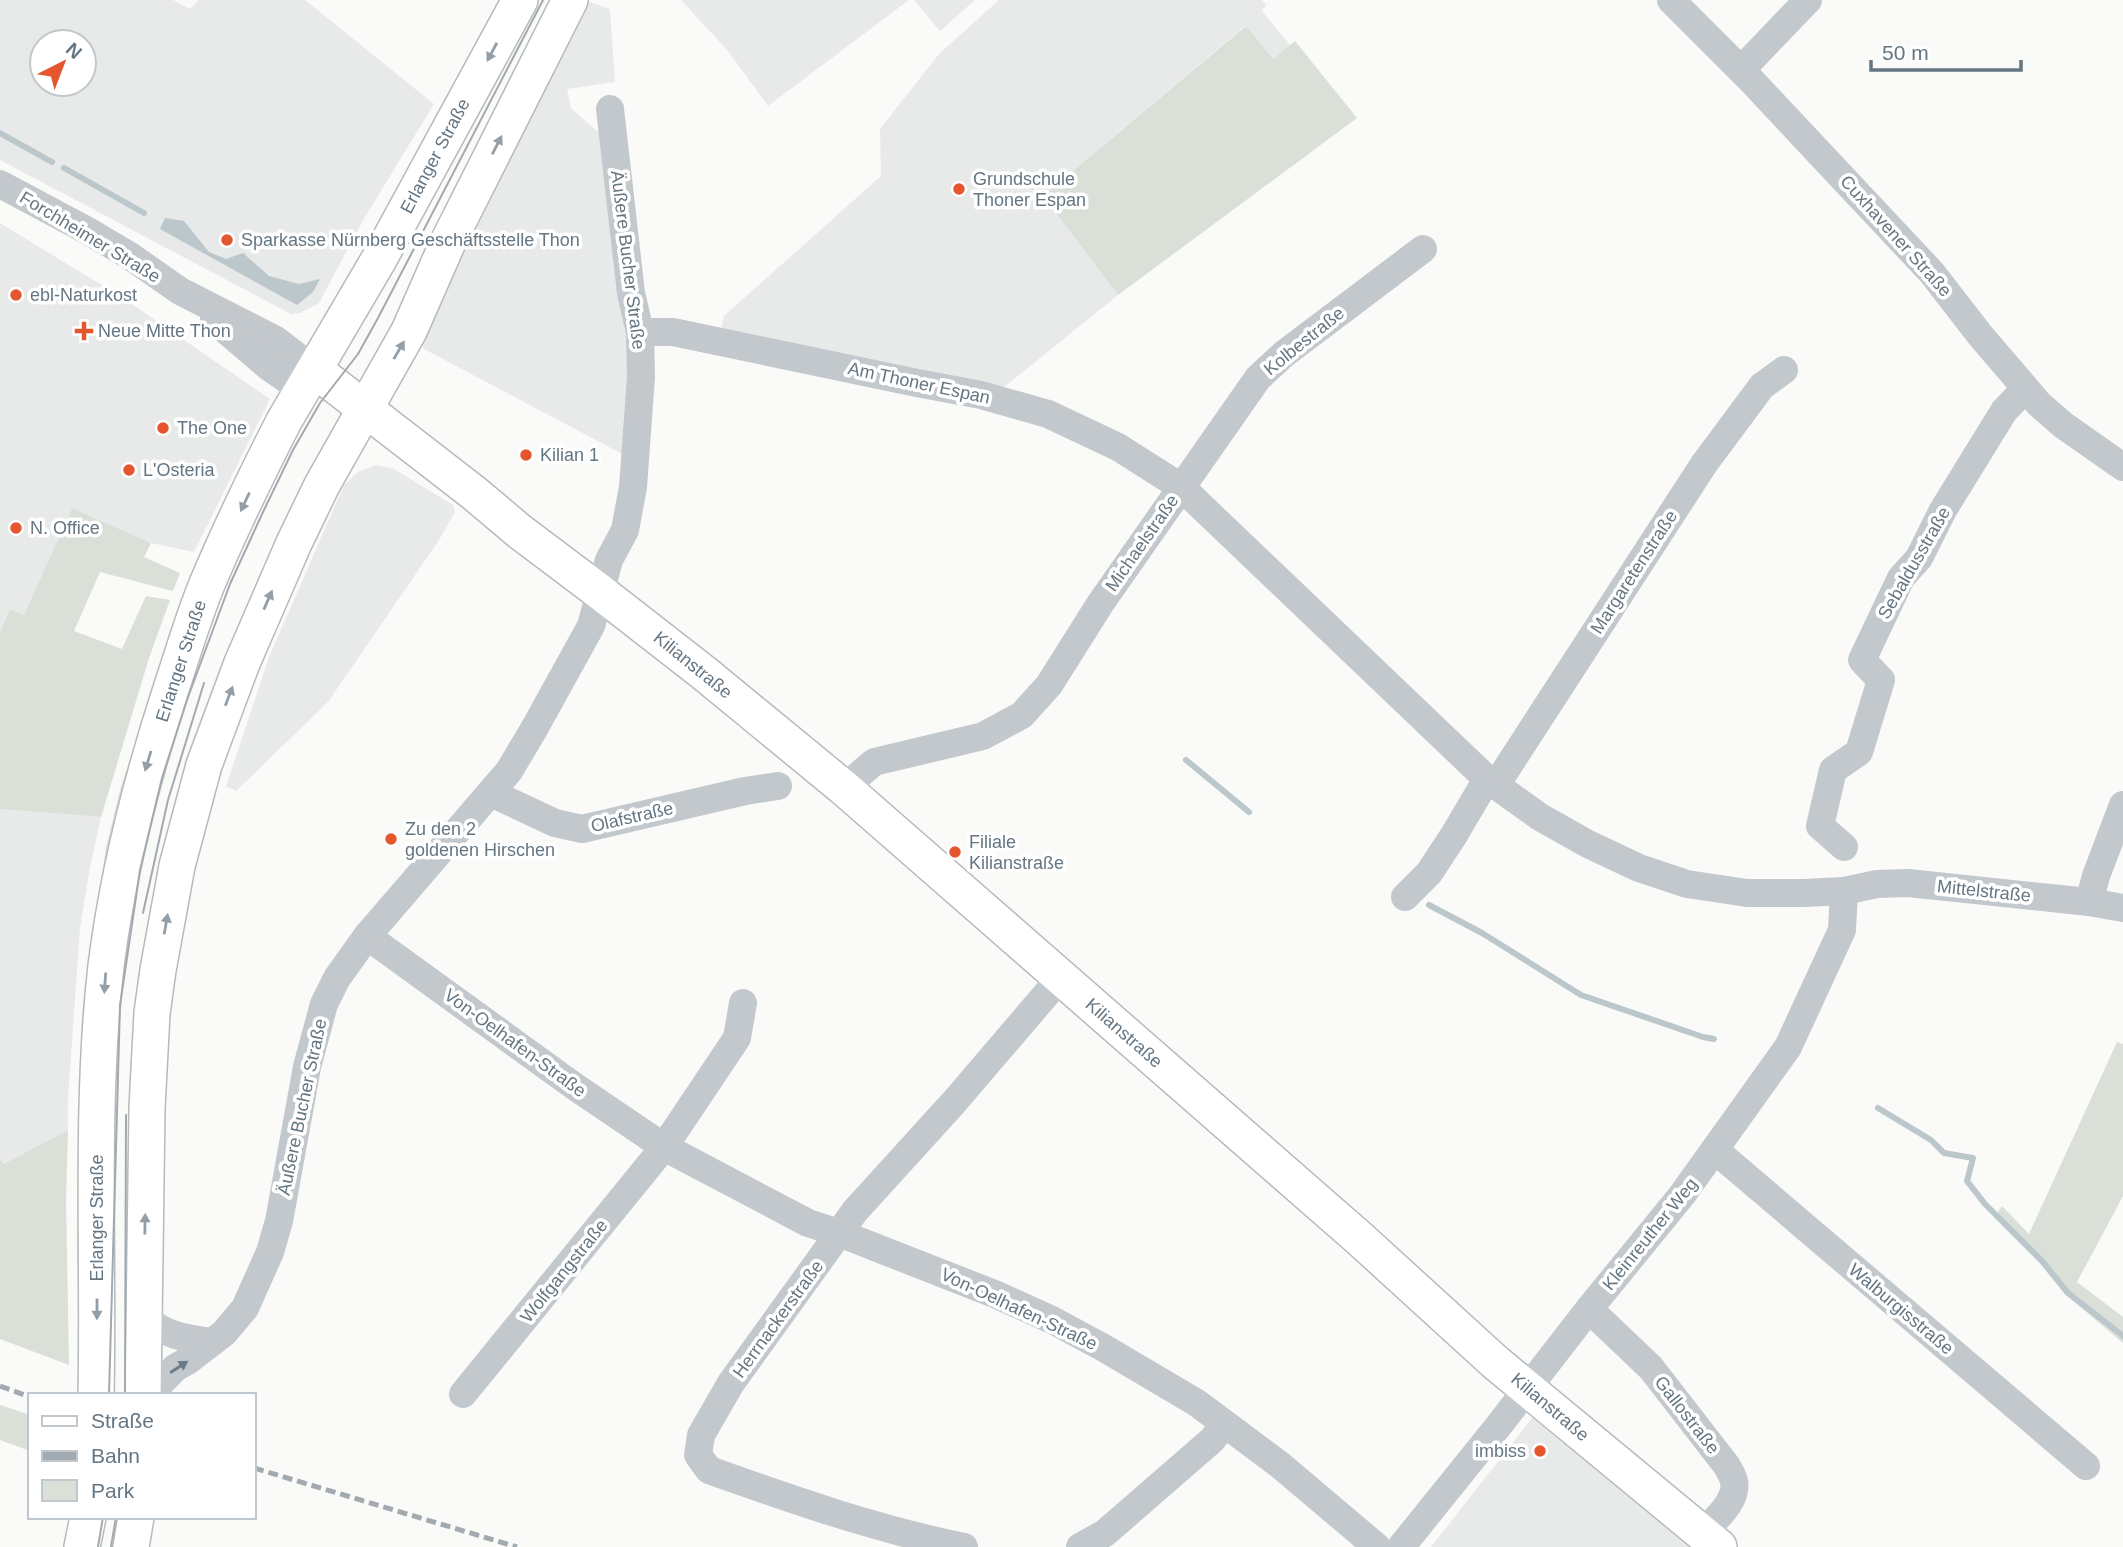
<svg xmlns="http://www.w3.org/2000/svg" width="2123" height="1547" viewBox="0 0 2123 1547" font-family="Helvetica,sans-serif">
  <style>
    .built { fill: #e8e9e9; fill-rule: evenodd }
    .green { fill: #dadfd7 }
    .water { fill: #bbc7cb }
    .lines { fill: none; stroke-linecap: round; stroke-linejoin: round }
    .stream { stroke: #bbc7cb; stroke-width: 6 }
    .major-casing { stroke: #b5babe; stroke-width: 38 }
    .minor { stroke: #c3c8cc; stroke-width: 28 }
    .major { stroke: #fff; stroke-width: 35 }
    .tram { stroke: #a2aab0; stroke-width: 2 }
    .rail { stroke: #a2aab0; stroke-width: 5; stroke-dasharray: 10 5; stroke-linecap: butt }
    .oneway { fill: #939fa8 }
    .oneway2 { fill: #6a7a87 }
    .poi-dot { fill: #e4572e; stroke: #fff; stroke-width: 2.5 }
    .labels { text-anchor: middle; stroke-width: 7; stroke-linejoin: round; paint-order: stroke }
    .street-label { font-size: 18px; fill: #657683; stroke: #fff }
    .poi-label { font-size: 18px; fill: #657683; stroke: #fff; text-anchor: start }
  </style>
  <rect width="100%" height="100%" fill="#fafaf8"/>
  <g class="built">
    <path d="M 0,0 L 173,0 L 190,9 L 199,0 L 305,0 L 434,104 L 365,217 L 319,303 L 300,313 L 291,314 L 0,160 ZM 42,42 L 84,42 L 84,84 L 42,84 Z"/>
    <polygon points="584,0 610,9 615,82 567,89 571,108 600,134 630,363 628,457 424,349 416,333"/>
    <polygon points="681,0 909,0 768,106 728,51"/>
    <polygon points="914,0 975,0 940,31"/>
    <polygon points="999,0 1262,0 1266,5 1262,11 1290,45 1273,59 1245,26 1043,196 1118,295 1003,388 721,331 724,316 881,176 880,129 939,54"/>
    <polygon points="0,223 123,298 270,399 194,552 151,543 72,508 24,615 10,609 0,630"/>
    <polygon points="376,465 394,469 453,505 455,512 439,540 328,702 236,791 226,786 269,657 344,485 358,472"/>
    <polygon points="0,809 101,817 90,867 80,928 68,1099 68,1130 2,1164 0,1159"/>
    <polygon points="1536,1413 1690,1547 1431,1547"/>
  </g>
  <g class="green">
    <polygon points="1246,26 1273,59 1295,41 1357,118 1118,295 1043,196"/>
    <polygon points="72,508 151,543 144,557 180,573 173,591 100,572 74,631 122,649 146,596 170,600 149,658 101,817 0,809 0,631 10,609 24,615"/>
    <polygon points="165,653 150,710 84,1297 77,1263 77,1236 80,1079 82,1015 87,970 106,848 120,790"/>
    <polygon points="2117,1042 2123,1044 2123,1196 2077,1282 2123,1317 2123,1343 2065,1294 2041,1263 1995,1216 2002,1206 2029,1234"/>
    <polygon points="68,1130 66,1201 69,1365 0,1339 0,1159 3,1164"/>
    <polygon points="0,1405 30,1415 30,1451 0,1440"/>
  </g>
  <polygon class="water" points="165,218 184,221 209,252 226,259 243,253 269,276 299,284 320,279 313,292 297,305 160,229"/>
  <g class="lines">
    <g class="stream">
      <polyline points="0,133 52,162"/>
      <polyline points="64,168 144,213"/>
      <polyline points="1186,760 1249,812"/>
      <polyline points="1429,905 1482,933 1581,995 1703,1037 1714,1039"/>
      <polyline points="1878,1108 1931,1140 1944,1153 1973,1158 1967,1181 1985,1204 2042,1261 2068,1293 2123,1336"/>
    </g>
    <defs>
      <g id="major">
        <polyline points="315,370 474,493 519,531 600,592 704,673 844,788 1359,1238 1495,1362 1719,1547"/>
        <path d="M 96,1395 C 99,1254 90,1106 106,966 C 118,870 141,781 171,689 C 183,653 193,618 207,584 C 230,529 257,474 284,421 L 378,261 L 520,0"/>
        <polyline points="143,1395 147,1108 152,1013 158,970 177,866 204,765 242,663 294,543 322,485 409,331 449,240 570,0"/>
        <polyline points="82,1547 88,1517"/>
        <polyline points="131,1547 136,1517"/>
      </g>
    </defs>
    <use href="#major" class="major-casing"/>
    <g class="minor">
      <polyline points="1671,0 1748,77 1932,273 1980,335 2039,404 2063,425 2123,467"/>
      <polyline points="1741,70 1808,0"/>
      <polyline points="0,184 88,231 130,256 180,291 276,340 315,370"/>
      <polyline points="214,320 269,367 302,390"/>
      <polyline points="640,332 673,332 917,383 981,395 1048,414 1118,447 1181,487 1487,779 1540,817 1588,844 1639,868 1687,884 1747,893 1804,893 1844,891 1877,884 1908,883 2089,902 2123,908"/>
      <polyline points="1496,785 1704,464 1762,386 1784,370"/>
      <polyline points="844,788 874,762 983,736 1022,715 1049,685 1100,604 1258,378 1284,354 1423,249"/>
      <polyline points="491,793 555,823 582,829 745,791 778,786"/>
      <polyline points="1844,847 1820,826 1833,770 1859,752 1881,680 1862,660 1901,578 1919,558 1943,510 2004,411 2025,389"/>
      <polyline points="1405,897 1429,873 1454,835 1487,779"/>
      <polyline points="2089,902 2096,876 2123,805"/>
      <polyline points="367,936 574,1086 664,1147 808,1223 839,1233 997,1295 1052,1320 1104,1348 1197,1403 1280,1465 1377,1547"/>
      <polyline points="1716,1151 2086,1466"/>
      <path d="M 1589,1309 L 1651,1368 L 1727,1466 C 1729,1470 1733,1476 1734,1481 C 1738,1501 1715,1519 1703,1533"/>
      <path d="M 144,1317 C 166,1336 184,1338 212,1342"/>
      <polyline points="463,1394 664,1147 737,1038 743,1003"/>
      <polyline points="149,1395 175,1368 189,1360 224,1333 245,1308 270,1252 279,1221 307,1067 324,1004 337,978 367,936 509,771 534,729 591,626 609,560 625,530 633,487 641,377 640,332 631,293 610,109"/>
      <path d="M 964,1547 C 876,1529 793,1500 709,1470 L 698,1455 L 701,1435 L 731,1383 L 855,1211 L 955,1101 L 1061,977"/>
      <polyline points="1080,1547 1105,1533 1212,1440 1225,1424"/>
      <polyline points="1401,1547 1496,1429 1589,1309 1682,1195 1788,1047 1842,930 1844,891"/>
    </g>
    <use href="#major" class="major"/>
    <g class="tram">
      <polyline points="143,913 168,800 204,683"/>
      <polyline points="109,1395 120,1005 140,870 162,778 188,697 230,584 263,512 293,450 320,403 358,354 378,318 543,0"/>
      <polyline points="125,1395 126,1115"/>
      <polyline points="98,1547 103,1517"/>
      <polyline points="111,1547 116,1517"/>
    </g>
    <g class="rail">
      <polyline points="0,1386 30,1397"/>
      <polyline points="254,1468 517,1547"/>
    </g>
  </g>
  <defs><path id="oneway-solid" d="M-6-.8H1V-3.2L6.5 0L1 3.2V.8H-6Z" transform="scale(1.75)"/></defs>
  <g class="oneway">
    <use href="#oneway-solid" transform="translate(492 52) rotate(118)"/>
    <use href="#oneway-solid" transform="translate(497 145) rotate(-63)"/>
    <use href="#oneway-solid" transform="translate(399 350) rotate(-60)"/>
    <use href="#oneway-solid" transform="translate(245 502) rotate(115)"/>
    <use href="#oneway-solid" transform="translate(268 600) rotate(-66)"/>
    <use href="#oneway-solid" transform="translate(229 696) rotate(-69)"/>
    <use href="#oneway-solid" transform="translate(148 761) rotate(107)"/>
    <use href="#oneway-solid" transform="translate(166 924) rotate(-80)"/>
    <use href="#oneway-solid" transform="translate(105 983) rotate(94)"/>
    <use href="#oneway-solid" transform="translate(145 1224) rotate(-89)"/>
    <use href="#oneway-solid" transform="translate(97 1309) rotate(90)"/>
  </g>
  <use class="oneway2" href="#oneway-solid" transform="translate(179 1367) rotate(-33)"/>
  <g class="poi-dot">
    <circle cx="959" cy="189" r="7"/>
    <circle cx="227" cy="240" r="7"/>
    <circle cx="16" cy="295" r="7"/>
    <path d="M80.5 320.5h7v7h7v7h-7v7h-7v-7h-7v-7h7z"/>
    <circle cx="163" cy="428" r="7"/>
    <circle cx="526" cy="455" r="7"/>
    <circle cx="129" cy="470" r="7"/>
    <circle cx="16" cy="528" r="7"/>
    <circle cx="391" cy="839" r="7"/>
    <circle cx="955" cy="852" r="7"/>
    <circle cx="1540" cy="1451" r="7"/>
  </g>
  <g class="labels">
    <g class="street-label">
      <text transform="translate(435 156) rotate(-62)" y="6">Erlanger Straße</text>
      <text transform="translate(1896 236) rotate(48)" y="6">Cuxhavener Straße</text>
      <text transform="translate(90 237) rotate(31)" y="6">Forchheimer Straße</text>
      <text transform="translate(628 260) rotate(83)" y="6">Äußere Bucher Straße</text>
      <text transform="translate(1304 341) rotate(-39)" y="6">Kolbestraße</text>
      <text transform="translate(919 383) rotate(12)" y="6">Am Thoner Espan</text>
      <text transform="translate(1142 543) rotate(-55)" y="6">Michaelstraße</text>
      <text transform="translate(1914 563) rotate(-60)" y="6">Sebaldusstraße</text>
      <text transform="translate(1634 572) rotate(-57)" y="6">Margaretenstraße</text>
      <text transform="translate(181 661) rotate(-72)" y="6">Erlanger Straße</text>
      <text transform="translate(693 665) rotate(39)" y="6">Kilianstraße</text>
      <text transform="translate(632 817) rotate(-13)" y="6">Olafstraße</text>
      <text transform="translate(1984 891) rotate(6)" y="6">Mittelstraße</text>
      <text transform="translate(1124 1033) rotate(41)" y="6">Kilianstraße</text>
      <text transform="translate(515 1043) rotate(36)" y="6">Von-Oelhafen-Straße</text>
      <text transform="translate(302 1107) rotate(-78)" y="6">Äußere Bucher Straße</text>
      <text transform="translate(97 1218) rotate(-90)" y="6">Erlanger Straße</text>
      <text transform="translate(1650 1234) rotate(-51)" y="6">Kleinreuther Weg</text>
      <text transform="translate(564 1271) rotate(-51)" y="6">Wolfgangstraße</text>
      <text transform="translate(1019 1309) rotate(25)" y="6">Von-Oelhafen-Straße</text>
      <text transform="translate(1901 1309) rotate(40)" y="6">Walburgisstraße</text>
      <text transform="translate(778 1319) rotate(-54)" y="6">Herrnackerstraße</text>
      <text transform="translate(1550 1407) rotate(40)" y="6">Kilianstraße</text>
      <text transform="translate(1687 1415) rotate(52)" y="6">Gallostraße</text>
    </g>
    <g class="poi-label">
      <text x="973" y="185">Grundschule<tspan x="973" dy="21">Thoner Espan</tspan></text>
      <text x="241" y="246">Sparkasse Nürnberg Geschäftsstelle Thon</text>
      <text x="30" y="301">ebl-Naturkost</text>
      <text x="98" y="337">Neue Mitte Thon</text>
      <text x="177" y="434">The One</text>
      <text x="540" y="461">Kilian 1</text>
      <text x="143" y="476">L'Osteria</text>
      <text x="30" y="534">N. Office</text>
      <text x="405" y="835">Zu den 2<tspan x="405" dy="21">goldenen Hirschen</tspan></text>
      <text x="969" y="848">Filiale<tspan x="969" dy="21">Kilianstraße</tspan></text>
      <text x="1526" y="1457" text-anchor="end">imbiss</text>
    </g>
  </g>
  <rect x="28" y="1393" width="228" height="126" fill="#ffffff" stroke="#c1c8cd" stroke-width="2"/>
  <rect x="42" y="1416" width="35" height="10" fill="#ffffff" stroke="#c1c8cd" stroke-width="2"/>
  <text x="91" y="1428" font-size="21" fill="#657683">Straße</text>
  <rect x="42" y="1451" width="35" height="10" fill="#a2aab0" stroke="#c1c8cd" stroke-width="2"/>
  <text x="91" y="1463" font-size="21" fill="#657683">Bahn</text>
  <rect x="42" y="1480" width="35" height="21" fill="#dadfd7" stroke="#c1c8cd" stroke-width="2"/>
  <text x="91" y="1498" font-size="21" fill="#657683">Park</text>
  <g transform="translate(63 63) rotate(42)"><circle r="33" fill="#ffffff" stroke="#c1c8cd" stroke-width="2"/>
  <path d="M0-5L12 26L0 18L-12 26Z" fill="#e4572e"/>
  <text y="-10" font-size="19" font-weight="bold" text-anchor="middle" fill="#657683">N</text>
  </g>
  <path d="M1871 60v10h150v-10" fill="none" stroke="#657683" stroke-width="3.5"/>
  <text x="1882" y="60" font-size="21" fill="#657683" stroke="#ffffff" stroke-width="5" paint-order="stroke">50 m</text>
</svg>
